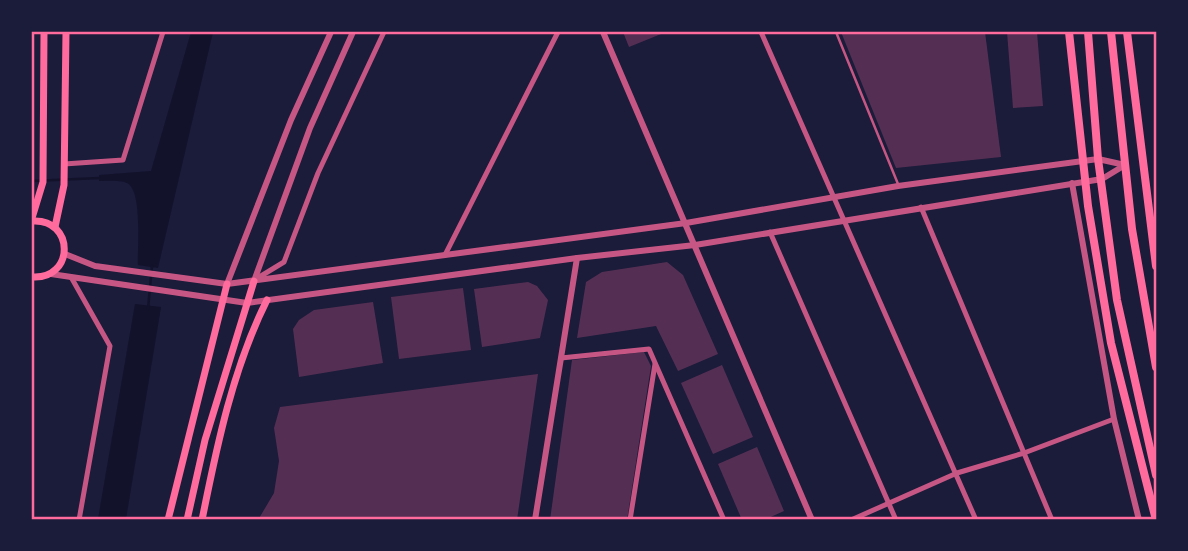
<svg xmlns="http://www.w3.org/2000/svg" width="1188" height="551" viewBox="0 0 1188 551" font-family="Lora,serif">
  <style>
    .water { fill: #12122b }
    .lines { fill: none; stroke-linecap: round; stroke-linejoin: round }
    .stream { stroke: #12122b; stroke-width: 2.5 }
    .building { fill: #542f53 }
    .service { stroke: #c65784; stroke-width: 2.5 }
    .minor { stroke: #c65784; stroke-width: 5 }
    .tertiary { stroke: #c65784; stroke-width: 6 }
    .secondary { stroke: #ff6b9d; stroke-width: 7 }
    .primary { stroke: #ff6b9d; stroke-width: 8 }
    .neatline { fill: none; stroke: #ff6b9d; stroke-width: 2.5 }
  </style>
  <rect width="100%" height="100%" fill="#1b1b3a"/>
  <g class="water">
    <path d="M 191,32 L 213,32 L 158,268 L 138,265 C 137,249 143,191 127,183 C 120,180 107,181 99,181 L 99,175 L 151,171 Z"/>
    <polygon points="135,304 161,307 126,519 98,519"/>
  </g>
  <g class="lines">
    <g class="stream">
      <polyline points="32,181 100,178"/>
      <polyline points="148,309 152,266"/>
    </g>
  </g>
  <g class="building">
    <polygon points="623,32 666,32 629,47"/>
    <polygon points="841,32 985,32 1001,157 896,168"/>
    <polygon points="1007,32 1037,32 1043,106 1013,108"/>
    <polygon points="667,262 683,275 718,354 678,371 656,326 577,338 586,282 602,272"/>
    <polygon points="528,282 537,286 548,300 540,338 482,347 474,289"/>
    <polygon points="463,288 471,350 399,359 391,297"/>
    <polygon points="373,302 383,363 299,377 293,329 299,320 314,310"/>
    <polygon points="644,352 651,366 627,520 550,520 572,360"/>
    <polygon points="722,365 753,437 713,454 681,383"/>
    <polygon points="538,374 517,520 258,520 274,493 279,461 274,428 280,407"/>
    <polygon points="757,447 784,511 764,520 742,520 718,464"/>
  </g>
  <g class="lines">
    <polyline class="service" points="836,32 898,184"/>
    <g class="minor">
      <polyline points="761,32 976,520"/>
      <polyline points="64,164 123,160 163,32"/>
      <polyline points="921,207 1052,520"/>
      <polyline points="770,232 896,520"/>
      <polyline points="445,255 558,32"/>
      <polyline points="71,277 110,346 79,520"/>
      <polyline points="256,279 284,262 318,173 384,32"/>
      <polyline points="561,358 649,349 724,520"/>
      <polyline points="630,520 655,364"/>
      <polyline points="851,520 957,473 1024,453 1114,419"/>
    </g>
    <g class="tertiary">
      <polyline points="603,32 812,520"/>
      <polyline points="1072,183 1114,419 1139,520"/>
      <polyline points="65,254 95,266 227,284 686,223 898,186 1098,159 1125,165"/>
      <polyline points="51,274 247,303 577,258 695,245 1102,179 1125,165"/>
      <polyline points="254,281 310,128 353,32"/>
      <polyline points="227,284 291,120 331,32"/>
      <polyline points="535,520 577,258"/>
    </g>
    <g class="secondary">
      <polyline points="32,218 43,182 44,32"/>
      <path d="M 32,221 C 75,218 75,280 32,277"/>
      <polyline points="55,227 64,185 66,32"/>
      <polyline points="168,520 227,284"/>
      <polyline points="187,520 205,440 254,281"/>
      <path d="M 202,520 C 217,445 233,368 267,300"/>
    </g>
    <g class="primary">
      <polyline points="1069,32 1088,206 1111,343 1156,520"/>
      <polyline points="1088,32 1098,159 1117,300 1156,475"/>
      <polyline points="1111,32 1132,229 1156,367"/>
      <polyline points="1127,32 1156,266"/>
    </g>
  </g>
  <rect width="1188" height="551" fill="none" stroke="#1b1b3a" stroke-width="66"/>
  <rect x="33" y="33" width="1122" height="485" class="neatline"/>
</svg>
